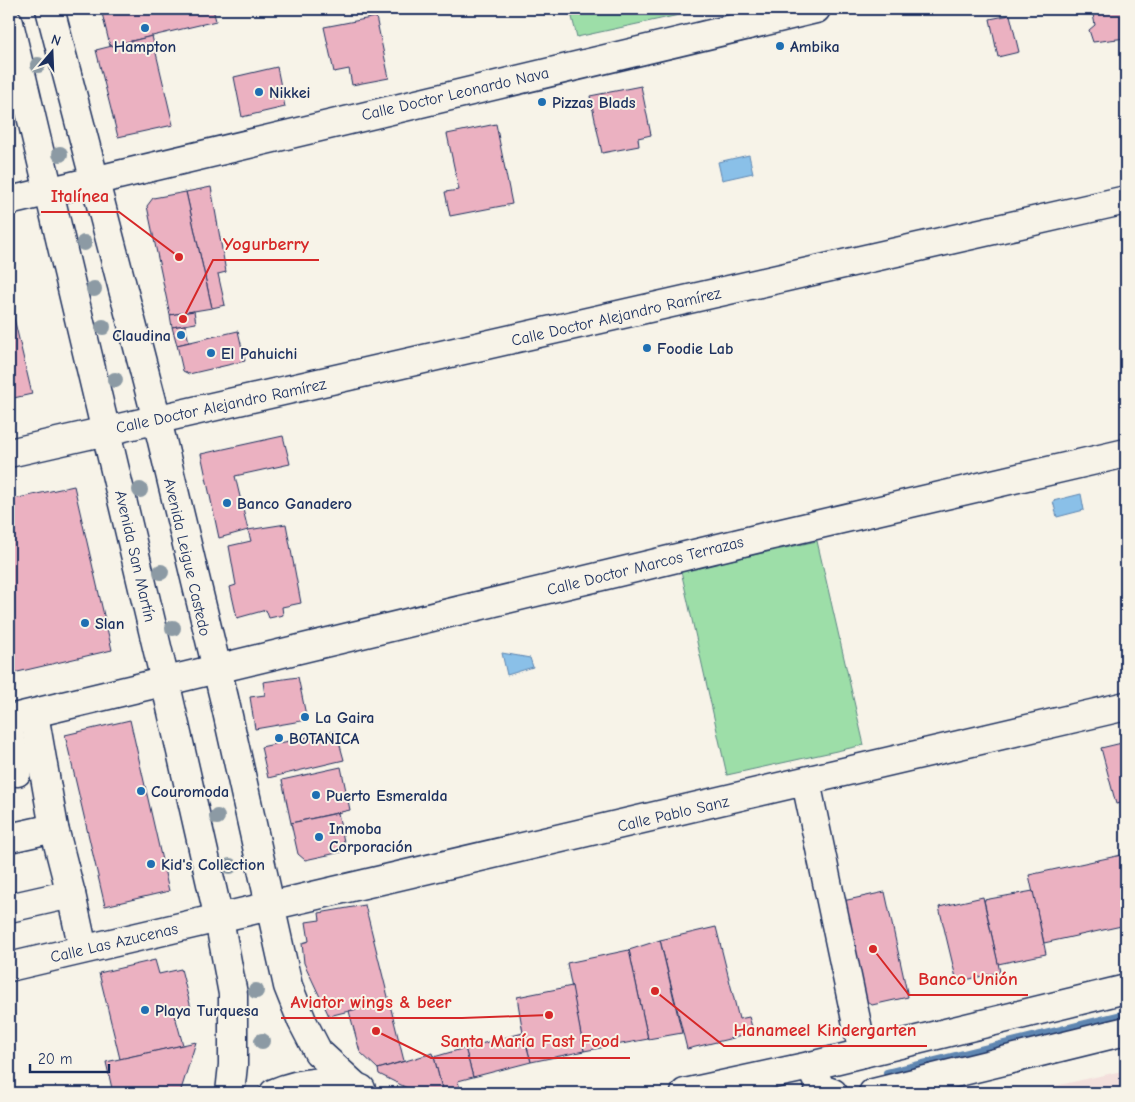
<svg xmlns="http://www.w3.org/2000/svg" width="1135" height="1102" viewBox="0 0 1135 1102" font-family="'Comic Neue',sans-serif">
  <style>
    .built { fill: #f3dfdc }
    .green { fill: #9ddea8; stroke: #5c8683 }
    .water { fill: #8ac0e8; stroke: #5e86b1 }
    .lines { fill: none; stroke-linecap: round; stroke-linejoin: round }
    .stream { stroke: #5e86b1; stroke-width: 8 }
    .building { fill: #ebb1c1; stroke: #1b2f5e }
    .minor-casing { stroke: #1b2f5e; stroke-width: 31 }
    .major-casing { stroke: #1b2f5e; stroke-width: 31 }
    .minor { stroke: #f7f3e8; stroke-width: 28 }
    .major { stroke: #f7f3e8; stroke-width: 28 }
    .tree { fill: #8c9aa4 }
    .poi-dot { fill: #1f6fb2; stroke: #f7f3e8; stroke-width: 2 }
    .labels { text-anchor: middle; stroke-width: 4; stroke-linejoin: round; paint-order: stroke }
    .poi-label { font-size: 16px; font-weight: bold; fill: #1b2f5e; stroke: #f7f3e8; text-anchor: start }
    .street-label { font-size: 16px; fill: #1b2f5e; stroke: #f7f3e8 }
    .leader { fill: none; stroke: #d62828; stroke-width: 2 }
    .callout-dot { fill: #d62828; stroke: #f7f3e8; stroke-width: 2 }
    .callout-label { font-size: 18px; text-anchor: middle; font-weight: bold; fill: #d62828; stroke: #f7f3e8; stroke-width: 4; stroke-linejoin: round; paint-order: stroke }
  </style>
  <rect width="100%" height="100%" fill="#f7f3e8"/>
  <filter id="ink" filterUnits="userSpaceOnUse"><feTurbulence type="fractalNoise" baseFrequency=".02" numOctaves="2"/><feDisplacementMap in="SourceGraphic" scale="10" xChannelSelector="R" yChannelSelector="G"/><feConvolveMatrix kernelMatrix="1 2 1 2 8 2 1 2 1" color-interpolation-filters="sRGB"/></filter>
  <g filter="url(#ink)">
    <polygon class="built" points="1126,1070 1126,1093 1024,1093"/>
    <g class="green">
      <polygon points="570,9 701,9 702,10 577,37"/>
      <polygon points="817,541 864,745 727,775 681,571"/>
    </g>
    <g class="water">
      <polygon points="749,155 753,173 722,180 718,162"/>
      <polygon points="1081,494 1084,510 1057,517 1053,501"/>
      <polygon points="502,653 530,658 533,667 507,675"/>
    </g>
    <g class="lines">
      <polyline class="stream" points="887,1073 1126,1014"/>
    </g>
    <g class="building">
      <polygon points="101,9 213,9 216,21 110,46"/>
      <polygon points="1092,9 1126,9 1126,38 1093,42 1089,30 1095,25"/>
      <polygon points="1010,15 1019,52 998,57 990,19"/>
      <polygon points="376,17 389,78 352,85 349,69 334,72 324,27"/>
      <polygon points="152,36 173,125 118,137 96,50"/>
      <polygon points="277,67 285,107 242,117 234,77"/>
      <polygon points="641,86 651,135 638,138 639,146 602,153 590,96"/>
      <polygon points="496,124 512,204 450,216 445,192 459,190 447,134"/>
      <polygon points="211,187 226,272 218,274 225,305 212,308 186,192"/>
      <polygon points="186,192 212,308 170,315 147,206 153,198"/>
      <polygon points="9,297 32,394 9,399"/>
      <polygon points="194,311 196,323 172,327 170,315"/>
      <polygon points="185,325 189,342 177,345 172,327"/>
      <polygon points="238,331 245,361 189,374 183,371 177,345"/>
      <polygon points="283,436 290,464 235,476 248,530 219,538 201,454"/>
      <polygon points="74,486 112,650 9,674 9,500"/>
      <polygon points="286,524 301,603 282,607 283,615 269,618 266,610 237,618 230,587 236,585 229,546 251,541 248,530"/>
      <polygon points="298,677 307,720 255,729 250,697 265,695 263,682"/>
      <polygon points="130,720 169,891 105,906 65,735"/>
      <polygon points="336,731 344,760 268,778 261,747"/>
      <polygon points="1126,742 1126,802 1116,804 1101,748"/>
      <polygon points="341,767 350,810 291,823 282,780"/>
      <polygon points="338,813 346,851 305,860 298,854 291,823"/>
      <polygon points="1126,854 1126,925 1044,943 1029,875"/>
      <polygon points="1033,891 1046,954 998,964 984,900"/>
      <polygon points="885,892 908,997 872,1005 859,995 838,902"/>
      <polygon points="983,897 1000,972 957,982 939,907"/>
      <polygon points="365,905 389,1001 329,1016 304,963 302,943 309,941 306,922 320,920 319,913"/>
      <polygon points="716,927 739,1019 749,1017 754,1033 687,1049 660,940"/>
      <polygon points="660,940 682,1033 648,1039 629,950"/>
      <polygon points="629,950 648,1039 584,1051 567,963"/>
      <polygon points="155,960 159,974 181,969 191,1008 174,1012 183,1045 120,1059 99,973"/>
      <polygon points="572,986 584,1051 531,1062 523,1033 517,997"/>
      <polygon points="389,1001 404,1061 378,1069 360,1052 349,1011"/>
      <polygon points="523,1033 531,1062 473,1077 465,1048"/>
      <polygon points="196,1042 180,1093 113,1093 106,1062"/>
      <polygon points="465,1048 473,1077 458,1081 461,1093 443,1093 434,1057"/>
      <polygon points="433,1053 443,1093 417,1093 379,1074 378,1069"/>
    </g>
    <g class="lines">
      <defs>
        <g id="minor">
          <polyline points="9,201 816,9"/>
          <polyline points="9,453 1126,200"/>
          <polyline points="9,719 760,538 1126,453"/>
          <polyline points="9,731 17,772"/>
          <polyline points="806,782 863,1053"/>
          <polyline points="9,838 54,828"/>
          <polyline points="71,894 83,949"/>
          <polyline points="9,908 71,894 54,828 34,714"/>
          <polyline points="9,967 1126,706"/>
          <polyline points="810,1066 821,1089 833,1093"/>
          <polyline points="685,1093 810,1066 1126,989"/>
          <polyline points="873,1093 1126,1031"/>
        </g>
        <g id="major">
          <polyline points="50,9 157,420 224,698 288,986 302,1021 318,1052 356,1087"/>
          <polyline points="9,23 165,681 219,919 233,994 233,1065 230,1093"/>
          <path d="M 274,1093 C 299,1082 335,1077 361,1089"/>
        </g>
      </defs>
      <use href="#minor" class="minor-casing"/>
      <use href="#major" class="major-casing"/>
      <use href="#minor" class="minor"/>
      <use href="#major" class="major"/>
    </g>
    <g class="tree">
      <circle cx="38" cy="65" r="8"/>
      <circle cx="60" cy="154" r="8"/>
      <circle cx="84" cy="243" r="8"/>
      <circle cx="94" cy="289" r="8"/>
      <circle cx="103" cy="327" r="8"/>
      <circle cx="115" cy="380" r="8"/>
      <circle cx="140" cy="490" r="8"/>
      <circle cx="161" cy="572" r="8"/>
      <circle cx="173" cy="628" r="8"/>
      <circle cx="217" cy="817" r="8"/>
      <circle cx="230" cy="866" r="8"/>
      <circle cx="256" cy="991" r="8"/>
      <circle cx="262" cy="1041" r="8"/>
    </g>
  </g>
  <g class="poi-dot">
    <circle cx="145" cy="28" r="5"/>
    <circle cx="780" cy="46" r="5"/>
    <circle cx="259" cy="92" r="5"/>
    <circle cx="542" cy="102" r="5"/>
    <circle cx="181" cy="335" r="5"/>
    <circle cx="647" cy="348" r="5"/>
    <circle cx="211" cy="353" r="5"/>
    <circle cx="227" cy="503" r="5"/>
    <circle cx="85" cy="623" r="5"/>
    <circle cx="305" cy="717" r="5"/>
    <circle cx="279" cy="738" r="5"/>
    <circle cx="141" cy="791" r="5"/>
    <circle cx="316" cy="795" r="5"/>
    <circle cx="319" cy="837" r="5"/>
    <circle cx="151" cy="864" r="5"/>
    <circle cx="145" cy="1010" r="5"/>
  </g>
  <g class="labels">
    <g class="poi-label">
      <text x="145" y="52" text-anchor="middle">Hampton</text>
      <text x="790" y="52">Ambika</text>
      <text x="269" y="98">Nikkei</text>
      <text x="552" y="108">Pizzas Blads</text>
      <text x="171" y="341" text-anchor="end">Claudina</text>
      <text x="657" y="354">Foodie Lab</text>
      <text x="221" y="359">El Pahuichi</text>
      <text x="237" y="509">Banco Ganadero</text>
      <text x="95" y="629">Slan</text>
      <text x="315" y="723">La Gaira</text>
      <text x="289" y="744">BOTANICA</text>
      <text x="151" y="797">Couromoda</text>
      <text x="326" y="801">Puerto Esmeralda</text>
      <text x="329" y="834">Inmoba<tspan x="329" dy="18">Corporación</tspan></text>
      <text x="161" y="870">Kid's Collection</text>
      <text x="155" y="1016">Playa Turquesa</text>
    </g>
    <g class="street-label">
      <text transform="translate(455 93) rotate(-13)" y="6">Calle Doctor Leonardo Nava</text>
      <text transform="translate(616 316) rotate(-13)" y="6">Calle Doctor Alejandro Ramírez</text>
      <text transform="translate(221 405) rotate(-12)" y="6">Calle Doctor Alejandro Ramírez</text>
      <text transform="translate(136 556) rotate(77)" y="6">Avenida San Martín</text>
      <text transform="translate(188 557) rotate(77)" y="6">Avenida Leigue Castedo</text>
      <text transform="translate(645 565) rotate(-14)" y="6">Calle Doctor Marcos Terrazas</text>
      <text transform="translate(673 813) rotate(-13)" y="6">Calle Pablo Sanz</text>
      <text transform="translate(114 942) rotate(-13)" y="6">Calle Las Azucenas</text>
    </g>
  </g>
  <path class="leader" d="M179 257L119 212H41M183 319L213 260H319M873 949L909 995H1028M549 1015L462 1018H281M655 991L724 1046H927M376 1031L431 1058H630"/>
  <g class="callout-dot">
    <circle cx="179" cy="257" r="5"/>
    <circle cx="183" cy="319" r="5"/>
    <circle cx="873" cy="949" r="5"/>
    <circle cx="549" cy="1015" r="5"/>
    <circle cx="655" cy="991" r="5"/>
    <circle cx="376" cy="1031" r="5"/>
  </g>
  <g class="callout-label">
    <text x="80" y="202">Italínea</text>
    <text x="266" y="250">Yogurberry</text>
    <text x="968" y="985">Banco Unión</text>
    <text x="371" y="1008">Aviator wings &amp; beer</text>
    <text x="825" y="1036">Hanameel Kindergarten</text>
    <text x="530" y="1047">Santa María Fast Food</text>
  </g>
  <rect width="1135" height="1102" fill="none" stroke="#f7f3e8" stroke-width="30"/>
  <rect x="15" y="15" width="1105" height="1072" fill="none" stroke="#1b2f5e" stroke-width="2" filter="url(#ink)"/>
  <g transform="translate(52 52) rotate(19)" stroke="#f7f3e8" stroke-width="4" paint-order="stroke">
  <path d="M0-4L9 19L0 12L-9 19Z" fill="#1b2f5e"/>
  <text y="-8" font-size="14" font-weight="bold" text-anchor="middle" fill="#1b2f5e">N</text>
  </g>
  <path d="M30 1064v8h79v-8" fill="none" stroke="#1b2f5e" stroke-width="2.5"/>
  <text x="38" y="1064" font-size="15" fill="#1b2f5e" stroke="#f7f3e8" stroke-width="4" paint-order="stroke">20 m</text>
</svg>
